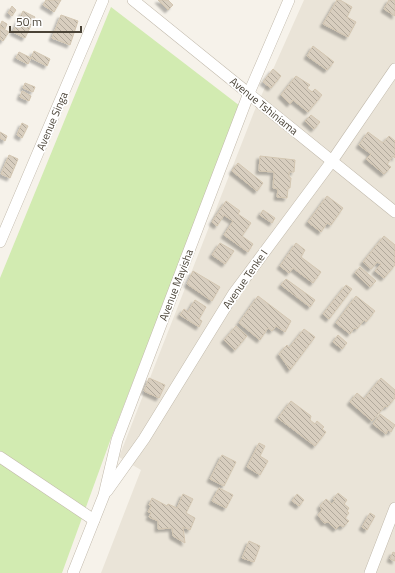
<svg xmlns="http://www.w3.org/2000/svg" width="395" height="573" viewBox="0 0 395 573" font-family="'Titillium Web',sans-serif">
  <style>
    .residential { fill: #eae4d8 }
    .grass { fill: #d2ebb1 }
    .building { fill: url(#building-back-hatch); stroke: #d3c6b1; filter: url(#shadow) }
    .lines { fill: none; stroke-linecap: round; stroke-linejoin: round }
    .minor-casing { stroke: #c2baac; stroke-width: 12 }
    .minor { stroke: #fff; stroke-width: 11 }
    .labels { text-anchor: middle; stroke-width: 3.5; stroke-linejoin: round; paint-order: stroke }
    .street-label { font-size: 11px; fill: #4a4337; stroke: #fff }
  </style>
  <defs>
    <pattern id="building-back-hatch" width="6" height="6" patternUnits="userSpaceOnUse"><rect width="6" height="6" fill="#d8cebf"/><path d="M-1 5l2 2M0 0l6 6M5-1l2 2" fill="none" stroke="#b1a99c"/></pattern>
    <filter id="shadow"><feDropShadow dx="-3" dy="3" stdDeviation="1" flood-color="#0004"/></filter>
  </defs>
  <rect width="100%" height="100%" fill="#f6f2ea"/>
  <polygon class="residential" points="304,0 395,0 395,573 101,573 141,470 119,457 254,112"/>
  <polygon class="grass" points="111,7 240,106 110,441 62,573 0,573 0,278"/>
  <g class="building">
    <polygon points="46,0 61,0 54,12 43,5"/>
    <polygon points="158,0 168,0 173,5 168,10"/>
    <polygon points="337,0 340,0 352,7 347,17 356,22 348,37 323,24"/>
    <polygon points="389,0 395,0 395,16 384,9"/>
    <polygon points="12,6 16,10 12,16 8,13"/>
    <polygon points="23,11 35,17 25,38 13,32"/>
    <polygon points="61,15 78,21 70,45 52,38"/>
    <polygon points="2,21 7,24 5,29 0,26"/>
    <polygon points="0,27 9,32 3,41 0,39"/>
    <polygon points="313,46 334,62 327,70 307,56"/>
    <polygon points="34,51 50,59 47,66 31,58"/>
    <polygon points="19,52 31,58 28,64 16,58"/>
    <polygon points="273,69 281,76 271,88 263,82"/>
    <polygon points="296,76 310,85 307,88 312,92 315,89 322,95 308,112 293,100 290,104 281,95"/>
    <polygon points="25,83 35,87 33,92 23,88"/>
    <polygon points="22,91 31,96 29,101 20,97"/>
    <polygon points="311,115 320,122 314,129 305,121"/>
    <polygon points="22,123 28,126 22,138 17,135"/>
    <polygon points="0,132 7,136 5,141 0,138"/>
    <polygon points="368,132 383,143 389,136 395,141 395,158 393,156 387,164 391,167 384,174 366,159 371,154 359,145"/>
    <polygon points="9,155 18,159 10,178 1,174"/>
    <polygon points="260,156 295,160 294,172 289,172 289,177 291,178 290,188 288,188 287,198 277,197 278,189 273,188 274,172 259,171"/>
    <polygon points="238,163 263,183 257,191 232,171"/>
    <polygon points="327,196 343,208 331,225 327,223 321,232 308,222"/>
    <polygon points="226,201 240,211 238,214 251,223 242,236 253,244 248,252 224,235 233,221 224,215 217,226 212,222"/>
    <polygon points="263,210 275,218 272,223 260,215"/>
    <polygon points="384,236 395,245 395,265 384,278 375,271 381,264 377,262 371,269 363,262"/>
    <polygon points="220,243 234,251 225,264 212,255"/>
    <polygon points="296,243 305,250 301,257 321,272 313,283 293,268 289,273 280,266"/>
    <polygon points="360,267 376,281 370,287 355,273"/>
    <polygon points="193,271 220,287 212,301 187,284"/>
    <polygon points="286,279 315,300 310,307 281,285"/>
    <polygon points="346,285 352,289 329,319 323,314"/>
    <polygon points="258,296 291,321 285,332 276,326 272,331 268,328 260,340 239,323"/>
    <polygon points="356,296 375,311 366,322 364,320 357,329 354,328 350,334 336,323"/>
    <polygon points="195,300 206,307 199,319 202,321 199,327 180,315 184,309 188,312"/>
    <polygon points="236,326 247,336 235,350 224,340"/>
    <polygon points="304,329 315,337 290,370 279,354 287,345 289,348"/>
    <polygon points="338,335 347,343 342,349 333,342"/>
    <polygon points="149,378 165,385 159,398 144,391"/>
    <polygon points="381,378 395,390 395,398 387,407 385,406 372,421 350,402 357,393 364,399"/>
    <polygon points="291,401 311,416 310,420 315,424 317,421 324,427 322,429 326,432 315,446 278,418"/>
    <polygon points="380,414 395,425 391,432 388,430 386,434 373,424"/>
    <polygon points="259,443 265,446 260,456 268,461 260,475 247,467"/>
    <polygon points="222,455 236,462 224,486 210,479"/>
    <polygon points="219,488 233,495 226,508 212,501"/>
    <polygon points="338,493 347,500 344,504 349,508 347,511 349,513 345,518 349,521 343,527 340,525 336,529 328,522 324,523 318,515 322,510 320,506 326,499 332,504 335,500 333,499"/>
    <polygon points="183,494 193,499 186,513 195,518 190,530 183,527 185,543 173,536 172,528 158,529 158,521 149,517 151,513 148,512 151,506 149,505 152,498 167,506 168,504 177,508"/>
    <polygon points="297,494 304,500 299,506 292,501"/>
    <polygon points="370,513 375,516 367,530 362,527"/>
    <polygon points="249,541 260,546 254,562 242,558"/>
    <polygon points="393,552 395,553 395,561 390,559"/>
  </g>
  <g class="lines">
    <defs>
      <g id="minor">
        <polyline points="133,0 395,212"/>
        <polyline points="0,242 103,0"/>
        <polyline points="0,457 94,520"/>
        <polyline points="107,491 144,439 234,293 332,161 395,69"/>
        <polyline points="73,573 104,495 117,440 249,93 289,0"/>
        <polyline points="370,573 395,508"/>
      </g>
    </defs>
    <use href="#minor" class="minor-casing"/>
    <use href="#minor" class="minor"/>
  </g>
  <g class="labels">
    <g class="street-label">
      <text transform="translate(264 106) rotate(39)" y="4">Avenue Tshiniama</text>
      <text transform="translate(52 121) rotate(-67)" y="4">Avenue Singa</text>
      <text transform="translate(245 279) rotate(-55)" y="4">Avenue Tenke I</text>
      <text transform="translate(176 285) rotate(-69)" y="4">Avenue Mayisha</text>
    </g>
  </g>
  <path d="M10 26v6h71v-6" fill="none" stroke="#4a4337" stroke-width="2"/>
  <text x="16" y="26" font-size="12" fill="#4a4337" stroke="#ffffff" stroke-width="3" paint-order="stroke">50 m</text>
</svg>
